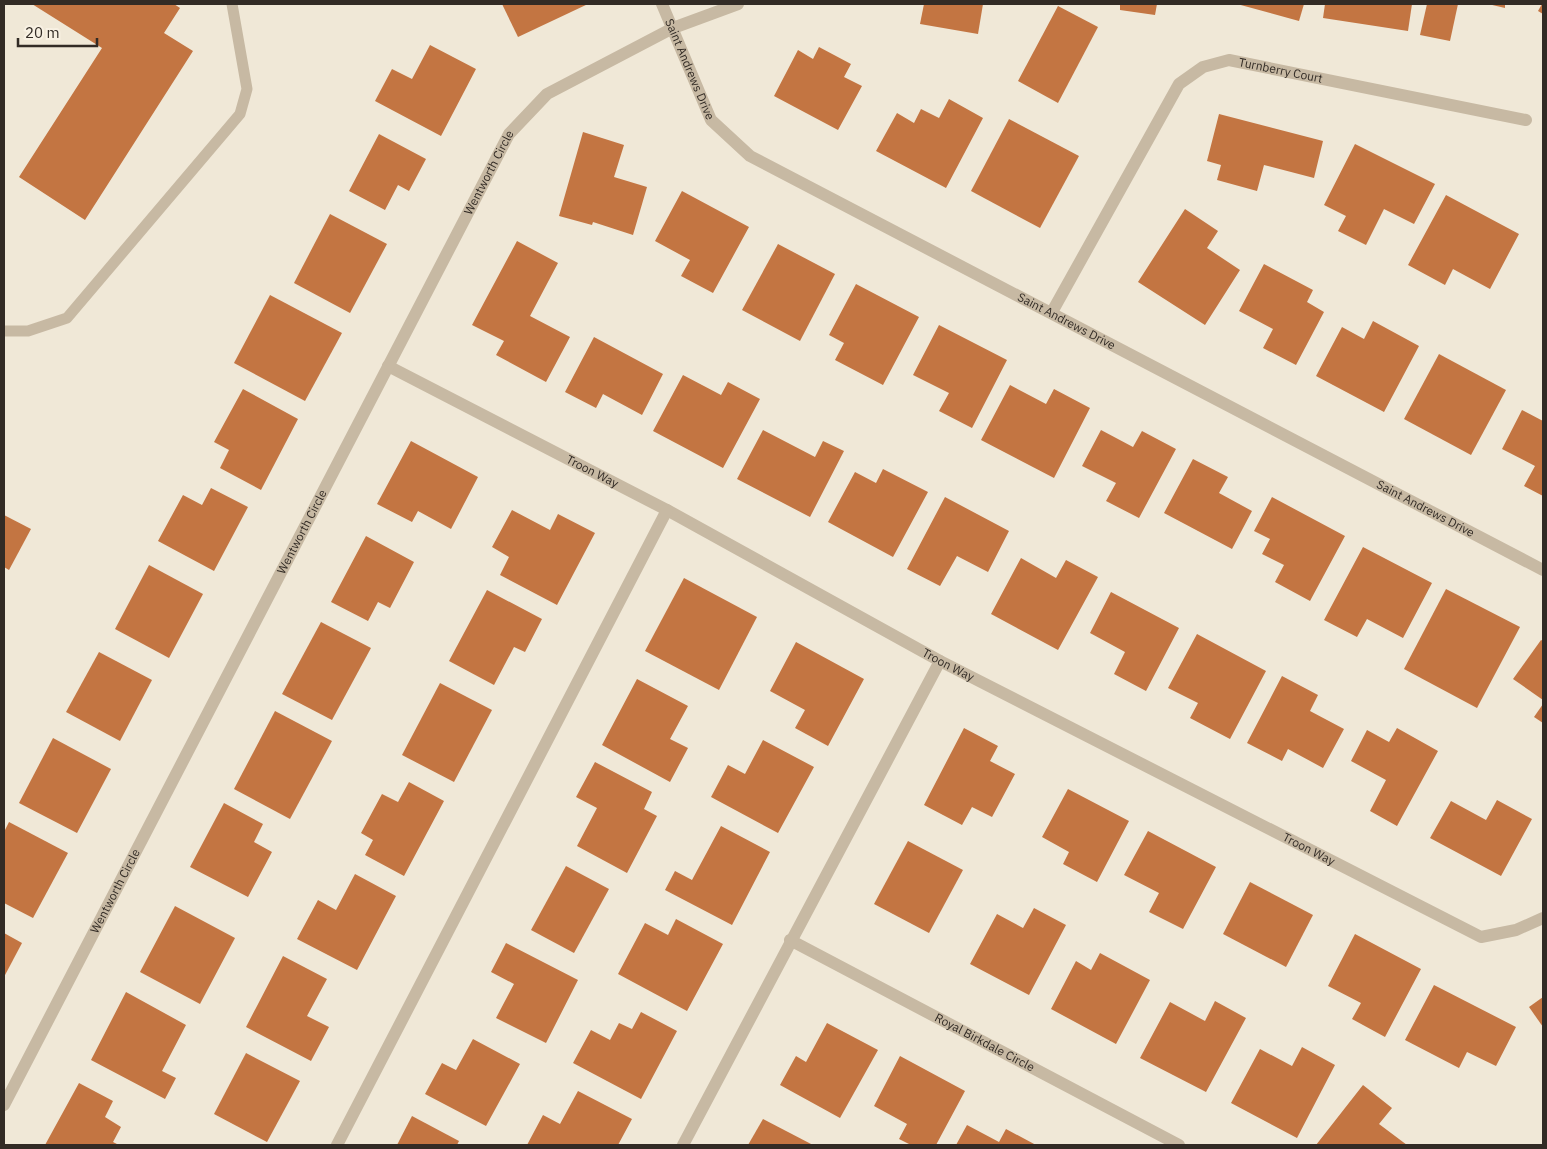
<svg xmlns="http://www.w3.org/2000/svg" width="1547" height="1149" viewBox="0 0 1547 1149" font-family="'IBM Plex Sans',sans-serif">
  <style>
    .building { fill: #c37542 }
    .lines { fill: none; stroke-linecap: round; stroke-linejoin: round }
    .service { stroke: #c7b9a3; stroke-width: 11 }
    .minor { stroke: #c7b9a3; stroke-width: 12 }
    .labels { text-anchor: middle; stroke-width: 5; stroke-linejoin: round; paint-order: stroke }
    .street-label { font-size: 12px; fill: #322b25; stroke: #f8f1e3 }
  </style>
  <rect width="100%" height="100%" fill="#f0e8d7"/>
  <g class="building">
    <polygon points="32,4 174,4 180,8 164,33 193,51 85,220 19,177 102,48"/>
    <polygon points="502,4 588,4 518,37"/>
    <polygon points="924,4 983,4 978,34 920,24"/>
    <polygon points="1120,4 1157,4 1155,15 1120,10"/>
    <polygon points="1237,4 1304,4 1299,21"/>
    <polygon points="1325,4 1412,4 1408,31 1323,18"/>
    <polygon points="1427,4 1458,4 1450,41 1420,35"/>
    <polygon points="1488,4 1505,4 1505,8"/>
    <polygon points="1542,4 1543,4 1543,14 1538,11"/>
    <polygon points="1058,6 1098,27 1058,103 1018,81"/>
    <polygon points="430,45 476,69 441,136 375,101 392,69 412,79"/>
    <polygon points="819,47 851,64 844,77 862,86 838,130 774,96 798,50 813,59"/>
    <polygon points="949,99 983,118 946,188 876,151 897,113 914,123 921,109 939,118"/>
    <polygon points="1219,114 1323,141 1314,178 1264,165 1257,191 1217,180 1221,165 1207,161"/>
    <polygon points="1009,119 1079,156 1040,228 971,191"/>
    <polygon points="583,132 624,145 614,177 647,187 633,235 593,222 592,225 559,216"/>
    <polygon points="379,134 426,159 409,191 398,185 385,210 349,191"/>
    <polygon points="1355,144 1435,184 1414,224 1384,209 1366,245 1338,231 1346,216 1324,205"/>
    <polygon points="682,191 749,227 713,293 681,276 690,260 655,241"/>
    <polygon points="1446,195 1519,234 1490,289 1453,269 1445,285 1408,265"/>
    <polygon points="1185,209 1218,231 1207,248 1240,270 1205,325 1138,282"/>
    <polygon points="330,214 387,244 350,313 294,283"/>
    <polygon points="517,241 558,263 530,316 570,337 546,382 496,355 504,341 472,325"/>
    <polygon points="778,244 835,274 800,341 742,310"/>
    <polygon points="1264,264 1313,290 1307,302 1324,312 1296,365 1263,348 1273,329 1239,311"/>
    <polygon points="856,284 919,317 883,385 835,360 844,343 829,335"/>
    <polygon points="270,295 342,333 305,401 234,363"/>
    <polygon points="1373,321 1419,346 1384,412 1316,376 1342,327 1364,339"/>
    <polygon points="939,325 1007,360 972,428 939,411 949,393 913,375"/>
    <polygon points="594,337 663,374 642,415 603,394 596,408 565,392"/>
    <polygon points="1439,354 1506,390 1471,455 1404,419"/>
    <polygon points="683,375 721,395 728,382 760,399 723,468 653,431"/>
    <polygon points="1010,385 1046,404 1054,389 1090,408 1054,478 981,440"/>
    <polygon points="243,389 298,419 261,490 220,468 229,450 214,442"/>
    <polygon points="1522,410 1543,421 1543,496 1524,486 1535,466 1502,449"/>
    <polygon points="763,430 815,457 823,441 844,451 810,517 737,479"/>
    <polygon points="1101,430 1133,447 1142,431 1176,449 1139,518 1106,501 1116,483 1082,466"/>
    <polygon points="411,441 478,477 451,529 418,511 412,522 377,504"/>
    <polygon points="1193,459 1228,477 1219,493 1252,511 1232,549 1164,513"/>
    <polygon points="883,469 928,492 893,557 828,522 855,472 876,483"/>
    <polygon points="211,488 248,507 214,571 158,541 183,495 202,505"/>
    <polygon points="945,497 1009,531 988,572 957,556 940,586 907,569"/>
    <polygon points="1272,497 1345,536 1310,601 1275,582 1284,565 1262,554 1270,539 1254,531"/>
    <polygon points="512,510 550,530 558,514 595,533 557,605 500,575 509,557 492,547"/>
    <polygon points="4,515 31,529 9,570 4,567"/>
    <polygon points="366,536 414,562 390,608 378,602 368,621 331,602"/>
    <polygon points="1363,547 1432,583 1403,638 1367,619 1357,637 1324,620"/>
    <polygon points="1021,558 1056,578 1066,560 1098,577 1058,650 991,614"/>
    <polygon points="149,565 203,594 169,658 115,629"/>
    <polygon points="684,578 757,617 719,690 645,651"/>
    <polygon points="1446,589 1520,627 1477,708 1404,669"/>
    <polygon points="487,590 542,619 525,652 514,647 494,685 449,661"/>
    <polygon points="1111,592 1179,628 1146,691 1114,674 1125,652 1090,633"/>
    <polygon points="321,622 371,648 332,720 282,694"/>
    <polygon points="1197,634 1266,671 1230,739 1190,718 1198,703 1168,688"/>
    <polygon points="1541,640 1543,641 1543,700 1513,679"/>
    <polygon points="796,642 864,679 828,746 795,728 805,710 770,691"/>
    <polygon points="99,652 152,680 120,741 66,712"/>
    <polygon points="1282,676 1318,695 1310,711 1344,729 1323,768 1288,749 1282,761 1247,743"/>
    <polygon points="637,679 688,706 670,739 688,748 670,782 602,745"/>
    <polygon points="440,683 492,710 454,782 402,755"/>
    <polygon points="1543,704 1543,723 1534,717"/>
    <polygon points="275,711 332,741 290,819 234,789"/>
    <polygon points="964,728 998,746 990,761 1015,774 992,817 972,807 962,825 924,805"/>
    <polygon points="1397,728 1438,751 1397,826 1370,811 1386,780 1351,761 1367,730 1389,742"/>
    <polygon points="53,738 111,769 77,833 19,803"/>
    <polygon points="763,740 814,767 778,833 711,797 728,765 745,774"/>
    <polygon points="595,762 652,792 644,809 657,816 627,873 577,846 597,808 576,797"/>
    <polygon points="409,782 444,801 404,876 365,855 373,840 361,833 382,794 398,802"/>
    <polygon points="1068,789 1129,821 1097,882 1063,864 1069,852 1042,837"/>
    <polygon points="1497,800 1532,819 1501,876 1430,838 1451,801 1486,820"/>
    <polygon points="224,803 263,824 254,842 272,852 248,897 190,867"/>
    <polygon points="9,822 68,853 33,918 4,903 4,832"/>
    <polygon points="721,826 770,852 732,925 665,890 675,871 692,880"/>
    <polygon points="1148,831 1216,867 1183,929 1149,912 1159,893 1124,875"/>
    <polygon points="908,841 963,870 929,933 874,904"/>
    <polygon points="566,866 609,889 574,953 531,930"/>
    <polygon points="355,874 396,896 357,970 297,939 318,900 336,910"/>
    <polygon points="1250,882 1313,915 1286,967 1223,934"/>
    <polygon points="175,906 235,938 200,1004 140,972"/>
    <polygon points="1034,908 1066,925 1029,995 970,964 997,914 1023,928"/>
    <polygon points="676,919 723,944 687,1011 618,974 645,923 668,935"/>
    <polygon points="4,933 22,943 4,977"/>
    <polygon points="1355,934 1421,969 1385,1037 1352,1019 1361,1003 1328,986"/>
    <polygon points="506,943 578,980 546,1043 496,1018 514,984 491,972"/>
    <polygon points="1100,953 1150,980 1116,1044 1051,1009 1076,961 1091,970"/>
    <polygon points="283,956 327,979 307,1016 329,1027 311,1061 246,1027"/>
    <polygon points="1434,985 1516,1027 1496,1066 1467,1052 1459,1068 1405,1040"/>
    <polygon points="126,992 186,1025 162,1071 176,1078 165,1099 91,1060"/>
    <polygon points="1543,997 1543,1027 1529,1007"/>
    <polygon points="1215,1001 1246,1018 1206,1092 1140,1058 1170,1002 1205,1021"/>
    <polygon points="641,1012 677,1031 641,1099 573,1063 591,1030 610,1040 619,1023 632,1029"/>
    <polygon points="827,1023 878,1050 840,1118 780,1085 796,1056 806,1062"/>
    <polygon points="473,1039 520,1064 486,1126 425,1094 442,1063 456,1070"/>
    <polygon points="1302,1047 1335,1065 1297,1138 1231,1103 1260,1049 1292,1066"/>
    <polygon points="246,1053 300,1081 267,1142 214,1114"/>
    <polygon points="900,1056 965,1091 936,1145 911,1145 899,1139 907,1124 874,1106"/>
    <polygon points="79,1083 113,1101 105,1117 121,1127 113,1142 119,1145 45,1145"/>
    <polygon points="1363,1085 1392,1108 1379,1124 1407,1145 1316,1145"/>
    <polygon points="578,1091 632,1119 618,1145 527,1145 543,1115 560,1124"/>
    <polygon points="412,1116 459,1141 457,1145 397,1145"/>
    <polygon points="763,1119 813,1145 748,1145"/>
    <polygon points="967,1125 999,1142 1006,1129 1036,1145 956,1145"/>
  </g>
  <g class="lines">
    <polyline class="service" points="4,331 28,331 67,318 240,114 247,89 232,4"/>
    <g class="minor">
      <path id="s1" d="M 662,4 L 711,120 L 750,156 L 1543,570"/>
      <path id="s2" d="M 1052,312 L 1179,84 L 1203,67 L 1229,60 L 1526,120"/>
      <path id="s3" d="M 388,366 L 667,510 L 940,661 L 1481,937 L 1516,930 L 1543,918"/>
      <path id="s4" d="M 790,940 L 1179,1145"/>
      <path id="s5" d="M 4,1105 L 509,134 L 547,94 L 673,28 L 738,4"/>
      <polyline points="337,1145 667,510"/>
      <polyline points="683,1145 940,661"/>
    </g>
  </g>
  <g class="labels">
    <g class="street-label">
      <text dy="4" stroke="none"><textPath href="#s1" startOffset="71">Saint Andrews Drive</textPath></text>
      <text dy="4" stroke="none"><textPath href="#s2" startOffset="370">Turnberry Court</textPath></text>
      <text dy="4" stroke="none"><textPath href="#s5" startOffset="1051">Wentworth Circle</textPath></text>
      <text dy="4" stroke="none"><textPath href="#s1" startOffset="536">Saint Andrews Drive</textPath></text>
      <text dy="4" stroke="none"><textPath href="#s3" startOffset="230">Troon Way</textPath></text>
      <text dy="4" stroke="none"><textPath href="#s1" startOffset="941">Saint Andrews Drive</textPath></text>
      <text dy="4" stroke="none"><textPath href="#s5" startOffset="646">Wentworth Circle</textPath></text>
      <text dy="4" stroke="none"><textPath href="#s3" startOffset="635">Troon Way</textPath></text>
      <text dy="4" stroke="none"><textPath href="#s3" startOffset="1040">Troon Way</textPath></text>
      <text dy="4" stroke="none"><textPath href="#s5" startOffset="241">Wentworth Circle</textPath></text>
      <text dy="4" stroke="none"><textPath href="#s4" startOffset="220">Royal Birkdale Circle</textPath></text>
    </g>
  </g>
  <rect width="1547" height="1149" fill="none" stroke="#322b25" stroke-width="10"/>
  <path d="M18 38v8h79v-8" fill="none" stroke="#322b25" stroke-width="2.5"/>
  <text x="25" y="38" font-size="15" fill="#322b25" stroke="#f8f1e3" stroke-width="4" paint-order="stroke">20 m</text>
</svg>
